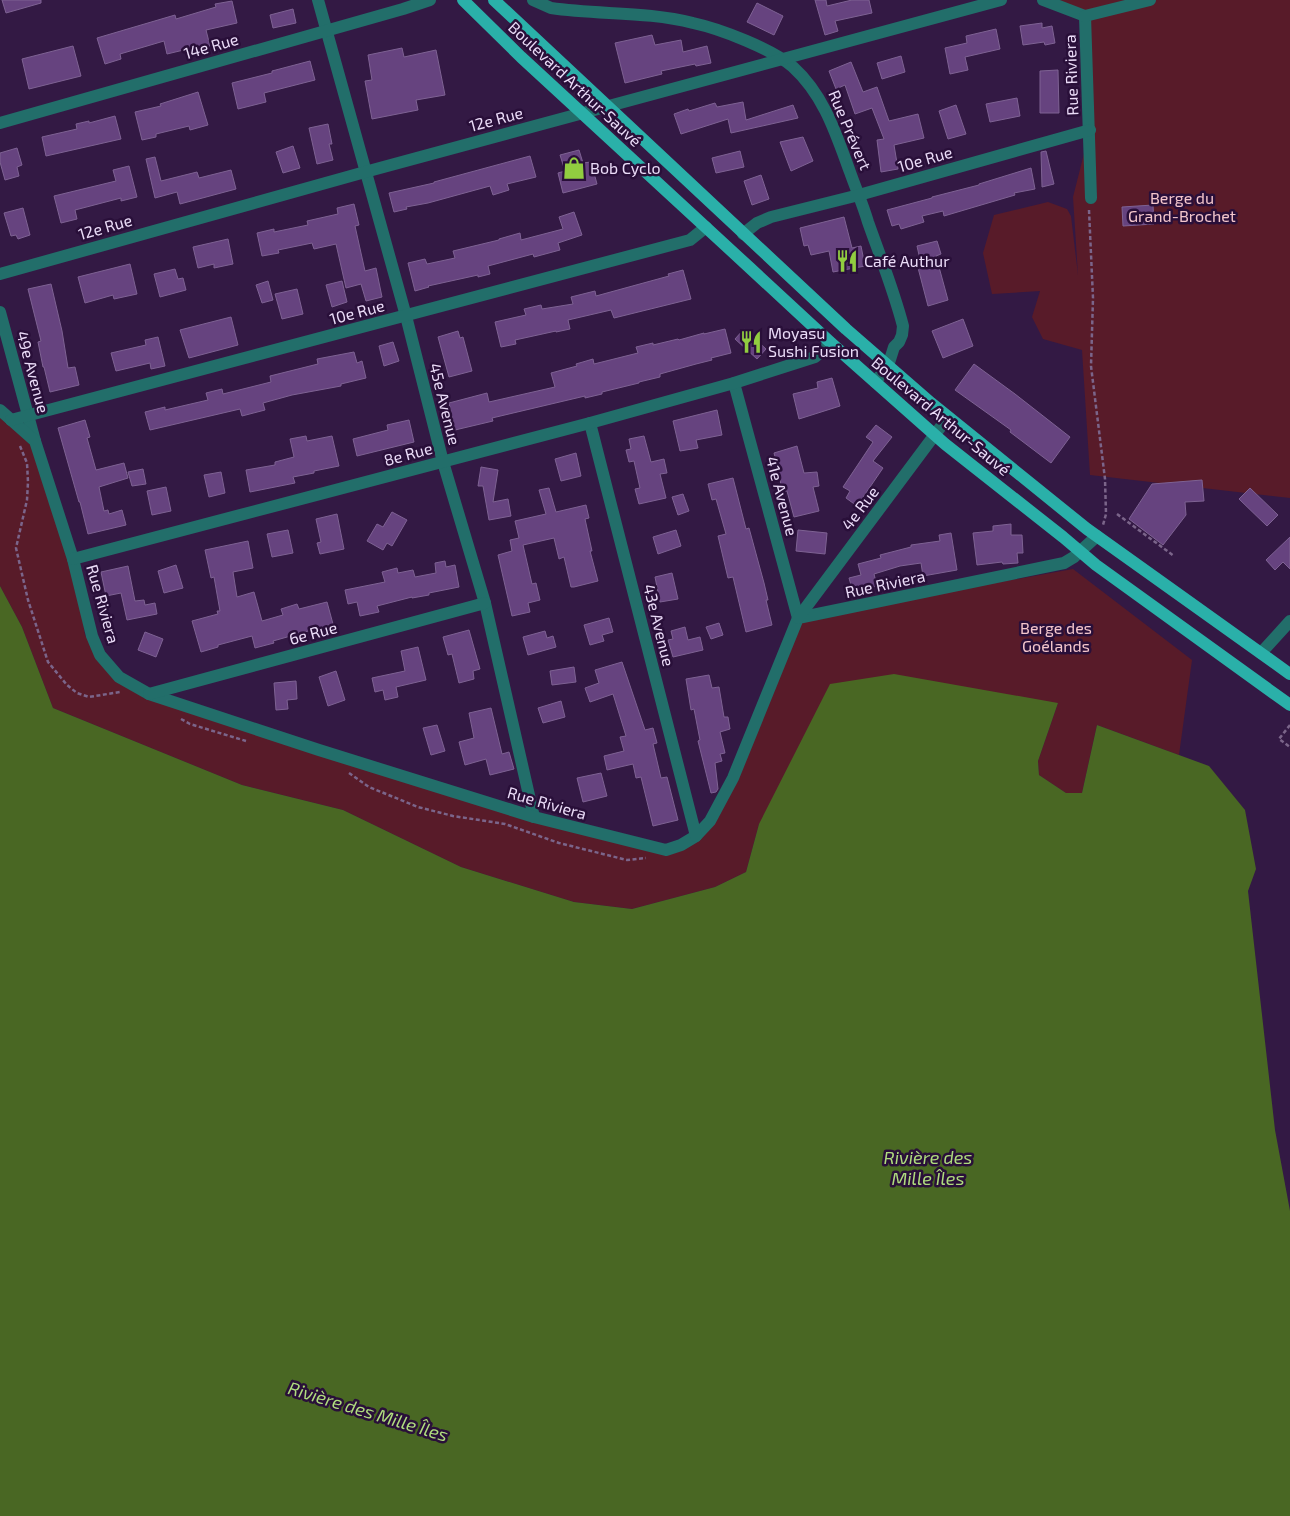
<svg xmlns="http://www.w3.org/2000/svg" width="1290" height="1516" viewBox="0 0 1290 1516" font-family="'Exo 2',sans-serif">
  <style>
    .green { fill: #581b29 }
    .water { fill: #496723 }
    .building { fill: #66437f; stroke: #7e6293 }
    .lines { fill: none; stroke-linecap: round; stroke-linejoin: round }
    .path { stroke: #7b658a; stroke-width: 2.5; stroke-dasharray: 4 2.5; stroke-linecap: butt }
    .minor { stroke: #226e6a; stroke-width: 12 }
    .primary { stroke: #2ab0a9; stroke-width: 12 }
    .labels { text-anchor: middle; stroke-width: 5; stroke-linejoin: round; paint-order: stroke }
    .street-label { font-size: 16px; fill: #ebdcf8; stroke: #290f39 }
    .poi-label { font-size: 16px; fill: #ebdcf8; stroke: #290f39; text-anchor: start }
    .park-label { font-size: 16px; fill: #f4c6cc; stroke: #290f39 }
    .water-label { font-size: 18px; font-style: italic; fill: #afdc7e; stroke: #290f39 }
  </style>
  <rect width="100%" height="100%" fill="#331944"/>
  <g class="green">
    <polygon points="1055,0 1290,0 1290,498 1090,475 1082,350 1043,339 1032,317 1040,291 992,294 983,253 994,215 1048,202 1067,209 1071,216 1078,275 1073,197 1090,130 1085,16"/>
    <polygon points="0,410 35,441 73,559 85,635 100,661 143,694 665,851 710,821 798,618 1073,569 1192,660 1179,755 1097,725 1082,793 1066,793 1039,775 1038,761 1058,703 759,824 746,872 715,887 632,909 574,902 461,867 343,810 242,785 53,708 22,627 0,586"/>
  </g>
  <polygon class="water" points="0,586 22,627 53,708 242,785 343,810 461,867 574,902 632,909 715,887 746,872 759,824 830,684 894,674 1058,703 1038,761 1039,775 1066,793 1082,793 1097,725 1209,766 1245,810 1256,869 1248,891 1275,1130 1290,1211 1290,1516 0,1516"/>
  <g class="building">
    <polygon points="2,0 41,0 41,3 6,13"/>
    <polygon points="815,0 826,0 827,6 852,0 869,0 872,13 835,21 838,31 825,35"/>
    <polygon points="232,1 237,23 206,30 210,46 193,50 192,48 167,54 164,41 120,54 121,59 105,64 97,38 175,15 176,19 216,7 215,4"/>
    <polygon points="757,3 783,16 774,35 747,22"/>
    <polygon points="293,9 296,23 273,28 270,15"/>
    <polygon points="1042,23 1042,28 1052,26 1055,43 1045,45 1044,42 1023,45 1020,26"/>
    <polygon points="996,29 1000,49 965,57 968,70 950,74 945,48 967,43 966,36"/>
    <polygon points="652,35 655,45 681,40 683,52 707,46 711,63 696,66 695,64 661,71 662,74 625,83 615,43"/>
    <polygon points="73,46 81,76 29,89 22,59"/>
    <polygon points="402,48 404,57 436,50 445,95 416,100 418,110 372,119 365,81 372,80 368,55"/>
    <polygon points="901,56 905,72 882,79 877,63"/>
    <polygon points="310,61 315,80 264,93 266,102 238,109 232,83 272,73 272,71"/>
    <polygon points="851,62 863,92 877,87 889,121 918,114 924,138 894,145 898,169 881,172 877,140 884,139 872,108 855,114 845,85 836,89 829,71"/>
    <polygon points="1058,70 1059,113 1040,113 1040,71"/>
    <polygon points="198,92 208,125 190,130 189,126 156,134 156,137 142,140 135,112 161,106 160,104"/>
    <polygon points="1017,98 1020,116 990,122 986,104"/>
    <polygon points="743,102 746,120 793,105 798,118 731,133 728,119 681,134 674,114 688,109 689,111 715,103 717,107"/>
    <polygon points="956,105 966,134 948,139 939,111"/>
    <polygon points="115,116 121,139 46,156 42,137 77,129 76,124 89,121 89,123"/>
    <polygon points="328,124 332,144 329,144 333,160 317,164 309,128"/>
    <polygon points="803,137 813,161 791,171 780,142"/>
    <polygon points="293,146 300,168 283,173 276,152"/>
    <polygon points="17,148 22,165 17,167 19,176 5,180 0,162 0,153"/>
    <polygon points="579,150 583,163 591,162 597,184 563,193 558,173 565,171 560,155"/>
    <polygon points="740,151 744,167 716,173 712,158"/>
    <polygon points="1046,151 1054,184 1042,187 1041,152"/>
    <polygon points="530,156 536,177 507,184 509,190 493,195 490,186 428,203 406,207 407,209 394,212 389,193 434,183 434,182"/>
    <polygon points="155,157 161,181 197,172 199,178 231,170 236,189 180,204 177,192 155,198 146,159"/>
    <polygon points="129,166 137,197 121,201 121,198 75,210 77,219 61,223 54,196 116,181 113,170"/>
    <polygon points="1031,168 1035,189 1014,193 1015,195 944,216 943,211 922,216 924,222 901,229 899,224 892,226 887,210 932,198 932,197 979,185 979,184"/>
    <polygon points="761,175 769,199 752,205 744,181"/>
    <polygon points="354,204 359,225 355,226 365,271 376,268 382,297 366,301 361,284 346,288 336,244 314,249 312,243 278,250 279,253 262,256 257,233 274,229 274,232 308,225 307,221 338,214 337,208"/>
    <polygon points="1153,205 1154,224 1123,226 1122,207"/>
    <polygon points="23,208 30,235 18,239 16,235 11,236 4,213"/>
    <polygon points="574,212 582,235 558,243 560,250 534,257 533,254 488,266 490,274 478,277 478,275 428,286 429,287 415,291 408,263 425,259 427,264 455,258 453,251 499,240 499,239 520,233 521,240 563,229 559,217"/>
    <polygon points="844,217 852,248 861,246 865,266 833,272 829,251 811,255 808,245 804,246 800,228"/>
    <polygon points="228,239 233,264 214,268 214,264 198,268 193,247"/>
    <polygon points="937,241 941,254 936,256 948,300 928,306 917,264 921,264 917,246"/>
    <polygon points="130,264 137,294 114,299 113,295 85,303 78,277"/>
    <polygon points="175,269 178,279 183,278 186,290 160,297 154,274"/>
    <polygon points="683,270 691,299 614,318 611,310 568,320 570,329 556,332 556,331 515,340 516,344 501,347 495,322 526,315 524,309 541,305 542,309 573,304 571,297 595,291 596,296 669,276 668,274"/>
    <polygon points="268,281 273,300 262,303 256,285"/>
    <polygon points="342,281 347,302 332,307 326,285"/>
    <polygon points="51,284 62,331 68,368 75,367 79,385 50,392 44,367 43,367 38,342 41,341 28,289"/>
    <polygon points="297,289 303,314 282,319 275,294"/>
    <polygon points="231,317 238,345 189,358 180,330"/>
    <polygon points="963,319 973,346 943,358 932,331"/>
    <polygon points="725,329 731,353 711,358 712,360 696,364 660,374 660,377 639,382 639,383 602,392 602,394 585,398 585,396 492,418 493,421 455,430 449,403 487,393 489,402 555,387 551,373 577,366 576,364 593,359 594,364 638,353 636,347 653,343 653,345 678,339 679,340 704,333 704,334"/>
    <polygon points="744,329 766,349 757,359 735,339"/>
    <polygon points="458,331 460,338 463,337 472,371 449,377 438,337"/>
    <polygon points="158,337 165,366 151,369 150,363 116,371 111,353 146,345 145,340"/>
    <polygon points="393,342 399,361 384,366 379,346"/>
    <polygon points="354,352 357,363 362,361 366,378 341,384 341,386 292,395 263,403 265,410 242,416 240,409 150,430 145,412 165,407 165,410 208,400 206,393 222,389 223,394 271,382 270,376 318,364 317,359"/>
    <polygon points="974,364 1015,394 1070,437 1051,463 1010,432 1011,430 955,390"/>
    <polygon points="832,378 840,406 799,419 793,394 818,388 817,382"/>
    <polygon points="717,410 722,435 696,440 698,448 680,451 673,421"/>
    <polygon points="85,420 90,437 87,438 96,470 124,463 128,478 99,487 104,511 108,510 109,514 122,510 126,525 88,534 80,502 79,502 58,428"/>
    <polygon points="409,420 414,442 357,456 353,439 388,430 387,425"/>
    <polygon points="876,425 892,437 873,461 883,468 857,506 846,498 850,491 843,487 873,442 866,437"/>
    <polygon points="306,436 307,441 332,436 339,466 314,471 314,473 293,477 295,483 250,492 246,470 275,465 275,462 294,457 290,439"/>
    <polygon points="644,436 651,462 664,459 667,473 660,474 666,498 639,504 635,489 640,488 634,461 629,462 626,450 631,449 629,439"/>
    <polygon points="797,446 804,473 817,472 819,486 813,487 819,511 794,517 787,491 782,491 778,468 774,453"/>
    <polygon points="576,453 581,476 561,481 555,459"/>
    <polygon points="481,467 498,470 493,502 508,499 511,516 489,520 483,486 478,486"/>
    <polygon points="143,469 146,484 132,486 128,472"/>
    <polygon points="221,472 225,493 209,497 204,475"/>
    <polygon points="733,478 746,529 749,528 764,583 768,600 766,600 772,625 746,632 733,577 728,578 718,536 726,534 716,499 712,500 708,484"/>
    <polygon points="1202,480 1204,501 1185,502 1186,515 1163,545 1129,519 1152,484"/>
    <polygon points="166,487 171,511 152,515 147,491"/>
    <polygon points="549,488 556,512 586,505 589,518 585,519 592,551 590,551 598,581 574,587 571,587 564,557 559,559 554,538 523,545 532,584 536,583 540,600 528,603 530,612 512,616 498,555 512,551 510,540 519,538 515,521 546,514 539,490"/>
    <polygon points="1250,488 1278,515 1267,526 1239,499"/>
    <polygon points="683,494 689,511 678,515 672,497"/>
    <polygon points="392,512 407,520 392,546 387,543 383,550 367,541 377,524 383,527"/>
    <polygon points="337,514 344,549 320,554 317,543 321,542 316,519"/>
    <polygon points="1011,524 1011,535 1022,535 1023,553 1017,553 1018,563 1003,564 1002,562 977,565 973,533 993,531 993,526"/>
    <polygon points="288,530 293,553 272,557 267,534"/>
    <polygon points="676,530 681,546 658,554 653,537"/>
    <polygon points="798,530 827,533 825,554 796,551"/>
    <polygon points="951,533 957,570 923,576 921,563 900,566 874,574 877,586 853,592 849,578 861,575 858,564 881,558 880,555 911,547 911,545 940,541 939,535"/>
    <polygon points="1290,537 1290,569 1283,562 1275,570 1266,560"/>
    <polygon points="248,541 253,568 233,572 237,597 254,592 262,621 283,615 281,609 297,604 299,609 327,602 333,624 273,641 274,643 255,648 252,636 218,645 218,647 201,652 192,621 218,614 217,611 220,611 214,577 211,578 205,550"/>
    <polygon points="445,561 446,567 455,565 459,587 429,593 429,595 412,598 412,597 377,606 379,612 360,616 357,602 348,604 345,590 385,582 382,572 397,568 398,573 413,570 415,577 436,573 435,563"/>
    <polygon points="176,565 183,588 164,593 158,571"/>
    <polygon points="128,566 135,601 144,600 145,605 155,603 157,614 127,620 121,593 106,596 101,572"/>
    <polygon points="672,573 678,599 660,602 655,577"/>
    <polygon points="609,618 613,632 602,635 604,641 590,645 584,625"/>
    <polygon points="719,623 723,635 711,639 706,627"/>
    <polygon points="685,627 688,640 700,637 703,650 673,657 668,640 673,639 671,631"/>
    <polygon points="469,630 480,669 473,671 474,679 459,683 452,654 448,655 443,637"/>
    <polygon points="545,631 547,638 553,636 556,647 528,655 523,637"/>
    <polygon points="145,632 163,639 156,657 138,650"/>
    <polygon points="418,647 426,680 396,687 398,697 385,700 383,690 375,692 372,678 405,671 401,651"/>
    <polygon points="622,662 645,730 653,728 657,743 653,744 661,778 667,777 678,820 653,826 641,777 636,778 633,764 607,770 604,756 624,751 620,737 626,736 613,694 590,702 585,688 599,683 595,670"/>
    <polygon points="574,667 576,682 552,685 550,671"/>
    <polygon points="336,671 345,700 328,706 319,677"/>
    <polygon points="709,675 712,688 719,687 724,717 728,717 730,729 720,732 725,753 720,754 722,761 715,763 718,789 716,792 711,793 698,741 700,740 694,709 691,710 686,679"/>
    <polygon points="296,681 297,699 287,700 288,709 276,710 274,683"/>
    <polygon points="561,701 565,717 543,723 538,708"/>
    <polygon points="491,708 502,754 509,752 514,769 490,775 486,759 465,765 459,742 474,738 469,713"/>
    <polygon points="437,725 445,751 431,755 423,728"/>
    <polygon points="601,773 607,796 583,802 577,778"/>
  </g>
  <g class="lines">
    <g class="path">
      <polyline points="1089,210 1093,298 1091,366 1105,479 1106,514 1103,525"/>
      <polyline points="20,446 27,463 28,482 27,500 16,548 28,600 48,662 67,685 77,693 89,697 120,692"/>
      <polyline points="1117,514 1174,556"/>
      <polyline points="181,719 190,724 246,741"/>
      <polyline points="1290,725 1279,739 1290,747"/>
      <polyline points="349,773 369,787 418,807 453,816 505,824 559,843 627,860 646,858"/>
    </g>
    <g class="minor">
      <polyline points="318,0 406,316 443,462 485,603 534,817"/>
      <path d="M 533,0 L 551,8 C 598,15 647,11 693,23 C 721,29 772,49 793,67 C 824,95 836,134 850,172 C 856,189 863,205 868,222 C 880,256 894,291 903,326 L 902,335 L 899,342 L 894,347 L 888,366 L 875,382"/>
      <polyline points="1043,0 1085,16"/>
      <polyline points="1085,16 1091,198"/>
      <polyline points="1085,16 1150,0"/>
      <polyline points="0,123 403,9 430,0"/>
      <polyline points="743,234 757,223 771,217 859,195 1090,130"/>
      <polyline points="0,274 365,172 1001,0"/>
      <polyline points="0,312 35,441"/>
      <polyline points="734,383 798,618"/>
      <polyline points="0,410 35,441 73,559 92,636 100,655 119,677 149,694 319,750 534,817 666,850 681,845 696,836 710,821 733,778 798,618 1064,563 1074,557 1097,536"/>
      <polyline points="11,420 690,240 706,227"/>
      <polyline points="590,423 696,836"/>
      <polyline points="73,559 590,423 734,383 815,357 831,343"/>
      <polyline points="798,618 948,417"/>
      <polyline points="1261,653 1290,621"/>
      <polyline points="149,694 485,603"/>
    </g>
    <g class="primary">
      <polyline points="463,0 521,57 750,268 831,343 945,444 1063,537 1096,565 1290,705"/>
      <polyline points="494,0 846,329 931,403 1087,529 1290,674"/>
    </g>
  </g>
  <defs>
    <symbol id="shop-bare" viewBox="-9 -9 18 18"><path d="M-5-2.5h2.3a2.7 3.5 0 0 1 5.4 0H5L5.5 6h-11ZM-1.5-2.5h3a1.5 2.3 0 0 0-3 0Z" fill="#91cd40" stroke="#290f39" stroke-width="2.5" paint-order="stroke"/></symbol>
    <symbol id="restaurant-bare" viewBox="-9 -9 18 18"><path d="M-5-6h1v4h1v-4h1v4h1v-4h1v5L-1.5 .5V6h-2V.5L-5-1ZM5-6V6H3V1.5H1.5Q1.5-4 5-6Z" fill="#91cd40" stroke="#290f39" stroke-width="2.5" paint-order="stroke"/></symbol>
  </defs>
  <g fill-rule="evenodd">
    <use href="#shop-bare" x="558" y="152" width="32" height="32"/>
    <use href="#restaurant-bare" x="831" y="245" width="32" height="32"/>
    <use href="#restaurant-bare" x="735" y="326" width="32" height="32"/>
  </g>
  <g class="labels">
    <g class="street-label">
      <text transform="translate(211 46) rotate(-16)" y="6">14e Rue</text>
      <text transform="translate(1071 75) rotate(-92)" y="6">Rue Riviera</text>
      <text transform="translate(575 84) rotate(43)" y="6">Boulevard Arthur-Sauvé</text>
      <text transform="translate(496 119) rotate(-15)" y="6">12e Rue</text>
      <text transform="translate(850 130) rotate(67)" y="6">Rue Prévert</text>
      <text transform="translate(925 159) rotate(-16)" y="6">10e Rue</text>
      <text transform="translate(105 227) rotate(-16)" y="6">12e Rue</text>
      <text transform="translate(357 312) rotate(-15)" y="6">10e Rue</text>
      <text transform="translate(33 372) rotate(75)" y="6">49e Avenue</text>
      <text transform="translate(445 404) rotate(76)" y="6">45e Avenue</text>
      <text transform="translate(941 416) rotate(40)" y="6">Boulevard Arthur-Sauvé</text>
      <text transform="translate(408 454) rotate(-15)" y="6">8e Rue</text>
      <text transform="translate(782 496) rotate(75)" y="6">41e Avenue</text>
      <text transform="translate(860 508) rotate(-53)" y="6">4e Rue</text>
      <text transform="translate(885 584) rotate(-12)" y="6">Rue Riviera</text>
      <text transform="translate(103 604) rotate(74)" y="6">Rue Riviera</text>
      <text transform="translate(659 625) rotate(76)" y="6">43e Avenue</text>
      <text transform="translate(313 633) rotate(-15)" y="6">6e Rue</text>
      <text transform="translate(547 803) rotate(16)" y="6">Rue Riviera</text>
    </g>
    <g class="poi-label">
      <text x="590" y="174">Bob Cyclo</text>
      <text x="864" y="267">Café Authur</text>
      <text x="768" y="339">Moyasu<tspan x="768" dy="18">Sushi Fusion</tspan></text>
    </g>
    <g class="park-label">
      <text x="1182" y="204">Berge du<tspan x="1182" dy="18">Grand-Brochet</tspan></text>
      <text x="1056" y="634">Berge des<tspan x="1056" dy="18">Goélands</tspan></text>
    </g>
    <g class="water-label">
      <text x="928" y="1164">Rivière des<tspan x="928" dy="21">Mille Îles</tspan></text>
      <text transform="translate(368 1412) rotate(17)" y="6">Rivière des Mille Îles</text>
    </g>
  </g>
</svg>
